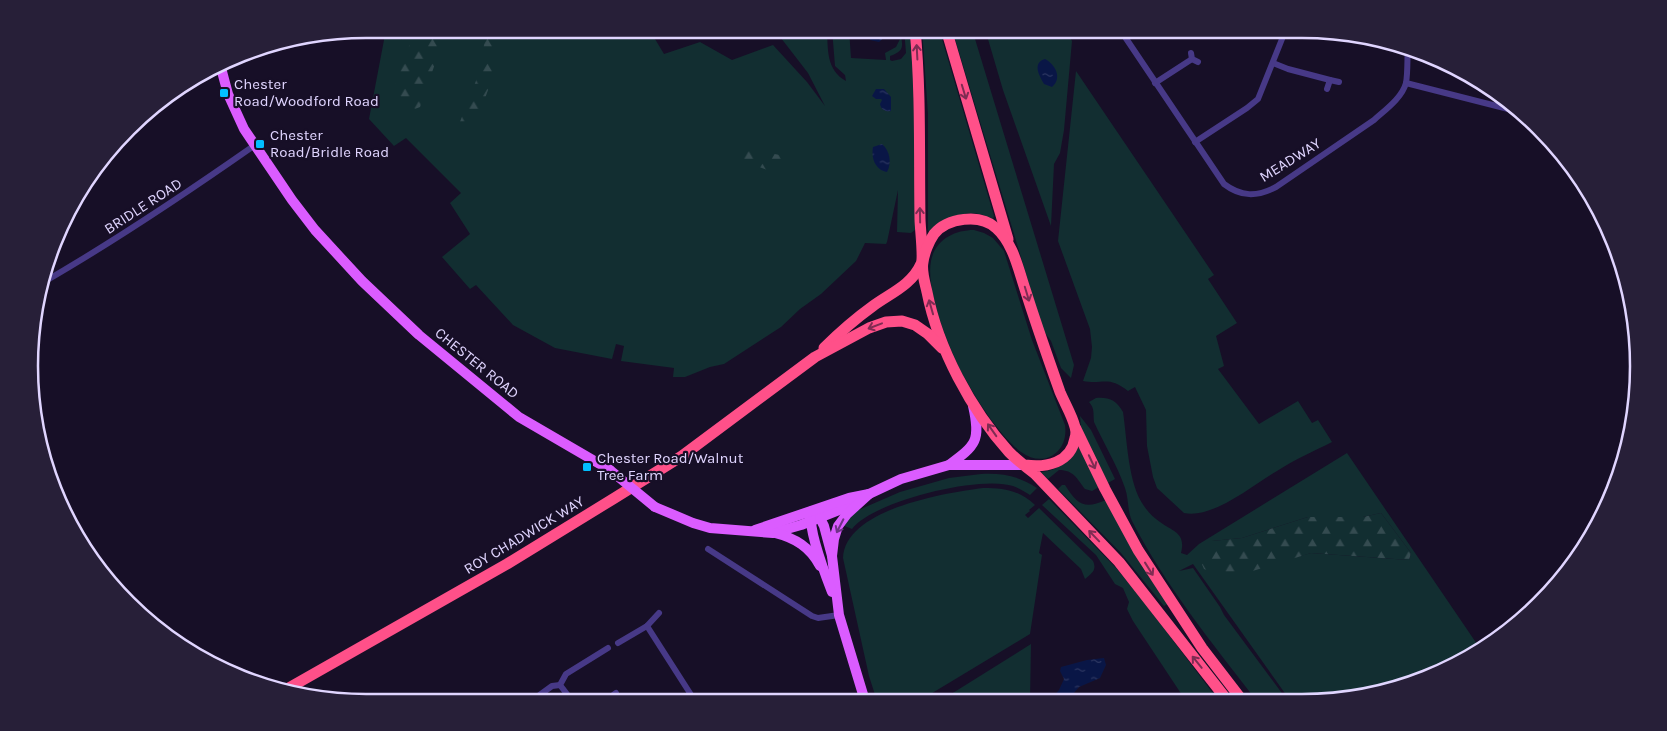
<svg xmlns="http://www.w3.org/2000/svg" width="1667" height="731" viewBox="0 0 1667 731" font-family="Karla,sans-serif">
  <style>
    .grass { fill: #122e31; fill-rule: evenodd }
    .forest { fill: url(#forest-firs) }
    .water { fill: url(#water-ripples) }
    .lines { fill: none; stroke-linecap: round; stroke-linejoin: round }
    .street { stroke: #473987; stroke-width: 6 }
    .primary { stroke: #db5cff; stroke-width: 10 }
    .highway { stroke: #ff5089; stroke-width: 11 }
    .primary-bridge { stroke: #db5cff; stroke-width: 10 }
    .oneway { stroke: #7f2c53 }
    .oneway2 { stroke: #6f3288 }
    .poi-dot { fill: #01bfff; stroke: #170f27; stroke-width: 2 }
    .labels { text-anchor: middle; stroke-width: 4.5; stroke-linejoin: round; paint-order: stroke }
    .poi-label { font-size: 15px; fill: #e0d5ff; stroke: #170f27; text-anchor: start }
    .street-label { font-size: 15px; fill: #e0d5ff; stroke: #170f27 }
    .rim { fill: none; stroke: #e0d5ff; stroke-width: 2.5 }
  </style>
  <defs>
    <pattern id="forest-firs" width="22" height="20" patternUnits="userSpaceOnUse" patternTransform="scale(1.25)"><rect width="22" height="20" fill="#122e31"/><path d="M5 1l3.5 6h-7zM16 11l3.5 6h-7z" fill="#344b50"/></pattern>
    <pattern id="water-ripples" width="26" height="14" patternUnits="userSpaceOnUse" patternTransform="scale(1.25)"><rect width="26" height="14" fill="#091646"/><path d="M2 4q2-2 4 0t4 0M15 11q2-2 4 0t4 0" fill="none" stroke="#2d3762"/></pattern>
  </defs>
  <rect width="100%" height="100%" fill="#170f27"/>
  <g class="grass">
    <path d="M 406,29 L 649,29 L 664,54 L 700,42 L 732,60 L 773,45 L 807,82 L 825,106 L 808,73 L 774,29 L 827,29 C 828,49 826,70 846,81 L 845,75 L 835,66 L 832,29 L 849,29 L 851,58 L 886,60 L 885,53 L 896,47 L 901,37 C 904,49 901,52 890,56 L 890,60 L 892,61 L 901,59 L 906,53 L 904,29 L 911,29 L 915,105 L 915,230 L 911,233 L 897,232 L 898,190 L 887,242 L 886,244 L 865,243 L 856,261 L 821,294 L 800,309 L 781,327 L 724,364 L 710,367 L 685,377 L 673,377 L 674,368 L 621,361 L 624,346 L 616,344 L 612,359 L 555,348 L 513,325 L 476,285 L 470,289 L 442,257 L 470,234 L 450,203 L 461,193 L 406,138 L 394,146 L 369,119 L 384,40 L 401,40 Z"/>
    <path d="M 922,29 L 939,29 L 994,216 L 993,219 C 967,206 951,217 929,232 L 928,230 L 928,114 Z"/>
    <polygon points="952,29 972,29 1074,365 1071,378 1061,368 1051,341 1043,330"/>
    <polygon points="985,29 1064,29 1072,41 1064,130 1060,153 1054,164 1051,226 1003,90"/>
    <path d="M 1076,71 L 1214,275 L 1208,279 L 1237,323 L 1216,336 L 1224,366 L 1218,369 L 1259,424 L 1298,401 L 1312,423 L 1318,420 L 1332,442 C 1314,451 1294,460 1277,471 C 1253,485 1213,519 1184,513 L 1157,488 L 1153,477 L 1147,446 L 1146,410 L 1135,387 L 1128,391 C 1108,375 1103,385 1083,381 L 1091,358 L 1092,347 L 1090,329 L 1058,241 Z"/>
    <path d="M 974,230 L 984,233 L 993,238 L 1004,251 L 1032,340 L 1065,425 C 1069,452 1044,469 1021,452 C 1001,437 978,402 966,380 C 951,355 925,290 931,261 C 935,240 954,230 974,230 Z"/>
    <path d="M 1096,398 C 1109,397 1116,400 1123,412 C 1127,439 1128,484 1144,506 C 1148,512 1154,518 1160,522 C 1174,532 1186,533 1181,553 L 1187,555 L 1199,544 L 1347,453 L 1479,647 L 1431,677 L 1346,699 L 1289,699 L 1193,564 L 1179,571 L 1193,568 L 1220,607 L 1224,615 L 1287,700 L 1256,700 C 1212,643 1165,585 1132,521 C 1127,510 1129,499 1125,488 C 1117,465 1104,444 1094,422 C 1093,413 1095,409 1089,402 ZM 1381,513 L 1411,553 L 1409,560 L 1311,553 L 1281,561 L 1212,541 L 1242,538 L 1308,517 L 1363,517 Z"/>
    <polygon points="1080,416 1091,430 1115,479 1108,483 1081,428"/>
    <path d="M 1077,444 L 1099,487 L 1092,491 L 1085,489 C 1077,479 1074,470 1059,470 L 1048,479 L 1041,472 C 1062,470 1067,460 1077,444 Z"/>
    <path d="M 981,474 C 1003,473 1019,476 1037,488 L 1030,495 C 1025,492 1019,488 1013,486 C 980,475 873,501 852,529 L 842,525 L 854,512 L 900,492 L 949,478 Z"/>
    <path d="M 1062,485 L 1065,485 C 1077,504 1084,510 1106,500 L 1168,604 L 1164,606 L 1121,553 L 1058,489 Z"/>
    <path d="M 983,488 C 1004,488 1019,490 1035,505 L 1029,510 L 1030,511 L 1025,515 L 1028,518 L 1039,508 L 1093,561 C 1097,570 1092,573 1085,579 L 1081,569 L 1043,533 L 1039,553 L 1042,555 L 1030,634 L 919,701 L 877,701 L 869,676 L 843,558 C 845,509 945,493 983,488 Z"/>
    <polygon points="1049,499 1117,569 1147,606 1218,700 1187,700 1180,692 1133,621 1127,609 1129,602 1123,588 1115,584 1096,555 1042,505"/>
    <polygon points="1031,644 1030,700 940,701"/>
  </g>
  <g class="forest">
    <polygon points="386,29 406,29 401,40 384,40"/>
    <polygon points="415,29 445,29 446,32 420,107 415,109 398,94 394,89"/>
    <polygon points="486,29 502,29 498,39 494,74 478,117 457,140 456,132 481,68"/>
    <polygon points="746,149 791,157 781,175 743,161 742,154"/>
    <polygon points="1381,513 1411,553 1409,560 1311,553 1230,578 1204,569 1200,560 1212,541 1242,538 1308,517 1363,517"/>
  </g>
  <g class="water">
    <polygon points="869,29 889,29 889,30 887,35 879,42 870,40"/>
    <path d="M 1045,59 C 1055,64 1063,78 1052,87 L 1044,84 C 1039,75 1032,63 1045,59 Z"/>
    <path d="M 876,89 L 884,89 L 891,97 L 891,111 C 886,112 881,110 880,104 L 882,100 L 881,99 L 876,99 L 872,96 Z"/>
    <path d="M 882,144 C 890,151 892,163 887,172 C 875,170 871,158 873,147 Z"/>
    <polygon points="1104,658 1106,665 1100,678 1079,687 1073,694 1065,696 1062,700 1052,700 1051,699 1059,690 1064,679 1060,671 1061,667 1087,660"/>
  </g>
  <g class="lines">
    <g class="street">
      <path d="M 1122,29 L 1123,34 L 1224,184 C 1241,197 1257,197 1276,187 L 1374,120 C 1385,110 1402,98 1406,83 C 1408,72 1407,58 1408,46"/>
      <polyline points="1191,53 1192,59 1198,62"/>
      <polyline points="1273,63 1288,69 1330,80 1327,89"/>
      <polyline points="1330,80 1339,82"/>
      <polyline points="1155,83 1192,59"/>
      <polyline points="1406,83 1524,113"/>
      <polyline points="1195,142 1247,108 1258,99 1286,29"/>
      <path d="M 42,283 C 115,241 185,194 255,145"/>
      <polyline points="708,549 812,616 818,618 839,615"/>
      <polyline points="647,626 659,613"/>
      <polyline points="618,643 647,626 695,701"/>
      <polyline points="530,702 552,686 560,685"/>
      <polyline points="573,702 560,685 566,674 608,648"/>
      <polyline points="604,702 616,693"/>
    </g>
    <g class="primary">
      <polyline points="220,64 228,94 244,129 292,200 315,230 362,281 419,335 519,417 610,470"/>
      <path d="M 949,465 C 976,445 981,441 973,406"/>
      <polyline points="655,507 693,523 710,528 773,533 801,525 854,504"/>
      <polyline points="812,511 820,518 824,526 832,556 839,615 865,701"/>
      <path d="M 811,515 C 809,533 825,574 832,592"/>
      <polyline points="755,530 849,498 869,494"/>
      <path d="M 775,533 C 795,538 810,547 820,566"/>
      <polyline points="832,556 834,539 838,526 847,514 869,494 901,479 949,465 1025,465"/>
    </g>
    <g class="highway">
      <polyline points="946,29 1008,239"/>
      <path d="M 824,348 C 839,333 855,319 873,306 C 889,294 912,285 921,264 C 924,258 920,228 920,219 C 919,156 921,92 915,29"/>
      <polyline points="1076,429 1105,489 1138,550 1202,648 1242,700"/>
      <path d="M 1025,465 C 1046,468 1071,463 1075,438 C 1076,435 1076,430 1075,427 C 1072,415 1065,404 1060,392 C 1048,358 1036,324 1025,289 C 1018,268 1013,243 996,228 C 980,213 947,218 934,234 C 929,241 924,254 923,262 C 921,271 925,283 927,292 C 938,348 971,410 1009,452 C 1017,460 1026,467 1035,474 L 1119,562 L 1227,700"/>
      <polyline points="287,689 507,564 613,499 682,456 815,357 869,328 886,322 902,321 915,325 928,334 942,348"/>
    </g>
    <polyline class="primary-bridge" points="610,470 655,507"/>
  </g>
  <defs><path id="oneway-shaft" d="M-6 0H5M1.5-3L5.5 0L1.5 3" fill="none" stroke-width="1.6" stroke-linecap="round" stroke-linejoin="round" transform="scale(1.25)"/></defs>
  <g class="oneway">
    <use href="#oneway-shaft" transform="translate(917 52) rotate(-93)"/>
    <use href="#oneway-shaft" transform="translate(964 92) rotate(73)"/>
    <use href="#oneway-shaft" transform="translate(920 215) rotate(-91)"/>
    <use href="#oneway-shaft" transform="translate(1027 294) rotate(73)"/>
    <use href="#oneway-shaft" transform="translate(931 307) rotate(-106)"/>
    <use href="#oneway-shaft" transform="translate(875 326) rotate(159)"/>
    <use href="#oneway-shaft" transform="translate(992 430) rotate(-125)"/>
    <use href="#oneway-shaft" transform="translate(1092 462) rotate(65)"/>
    <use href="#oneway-shaft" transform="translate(1094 536) rotate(-134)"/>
    <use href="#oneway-shaft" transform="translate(1149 569) rotate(58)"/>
    <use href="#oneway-shaft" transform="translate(1197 662) rotate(-129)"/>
  </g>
  <use class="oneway2" href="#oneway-shaft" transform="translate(840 526) rotate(117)"/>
  <g class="poi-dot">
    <rect x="219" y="88" width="10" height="10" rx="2.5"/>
    <rect x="255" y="139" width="10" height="10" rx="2.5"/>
    <rect x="582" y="462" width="10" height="10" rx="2.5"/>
  </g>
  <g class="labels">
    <g class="poi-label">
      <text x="234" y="89">Chester<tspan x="234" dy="17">Road/Woodford Road</tspan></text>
      <text x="270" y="140">Chester<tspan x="270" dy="17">Road/Bridle Road</tspan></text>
      <text x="597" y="463">Chester Road/Walnut<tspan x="597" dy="17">Tree Farm</tspan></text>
    </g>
    <g class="street-label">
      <text transform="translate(1290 160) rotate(-32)" y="5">MEADWAY</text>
      <text transform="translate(143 206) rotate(-33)" y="5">BRIDLE ROAD</text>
      <text transform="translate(477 363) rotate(39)" y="5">CHESTER ROAD</text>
      <text transform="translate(524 535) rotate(-31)" y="5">ROY CHADWICK WAY</text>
    </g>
  </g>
  <path d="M0 0H1667V731H0ZM366 38H1302A328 328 0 0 1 1630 366V366A328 328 0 0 1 1302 694H366A328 328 0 0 1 38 366V366A328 328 0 0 1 366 38Z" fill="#271f38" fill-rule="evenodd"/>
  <path class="rim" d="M366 38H1302A328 328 0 0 1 1630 366V366A328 328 0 0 1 1302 694H366A328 328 0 0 1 38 366V366A328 328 0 0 1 366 38Z"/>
</svg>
